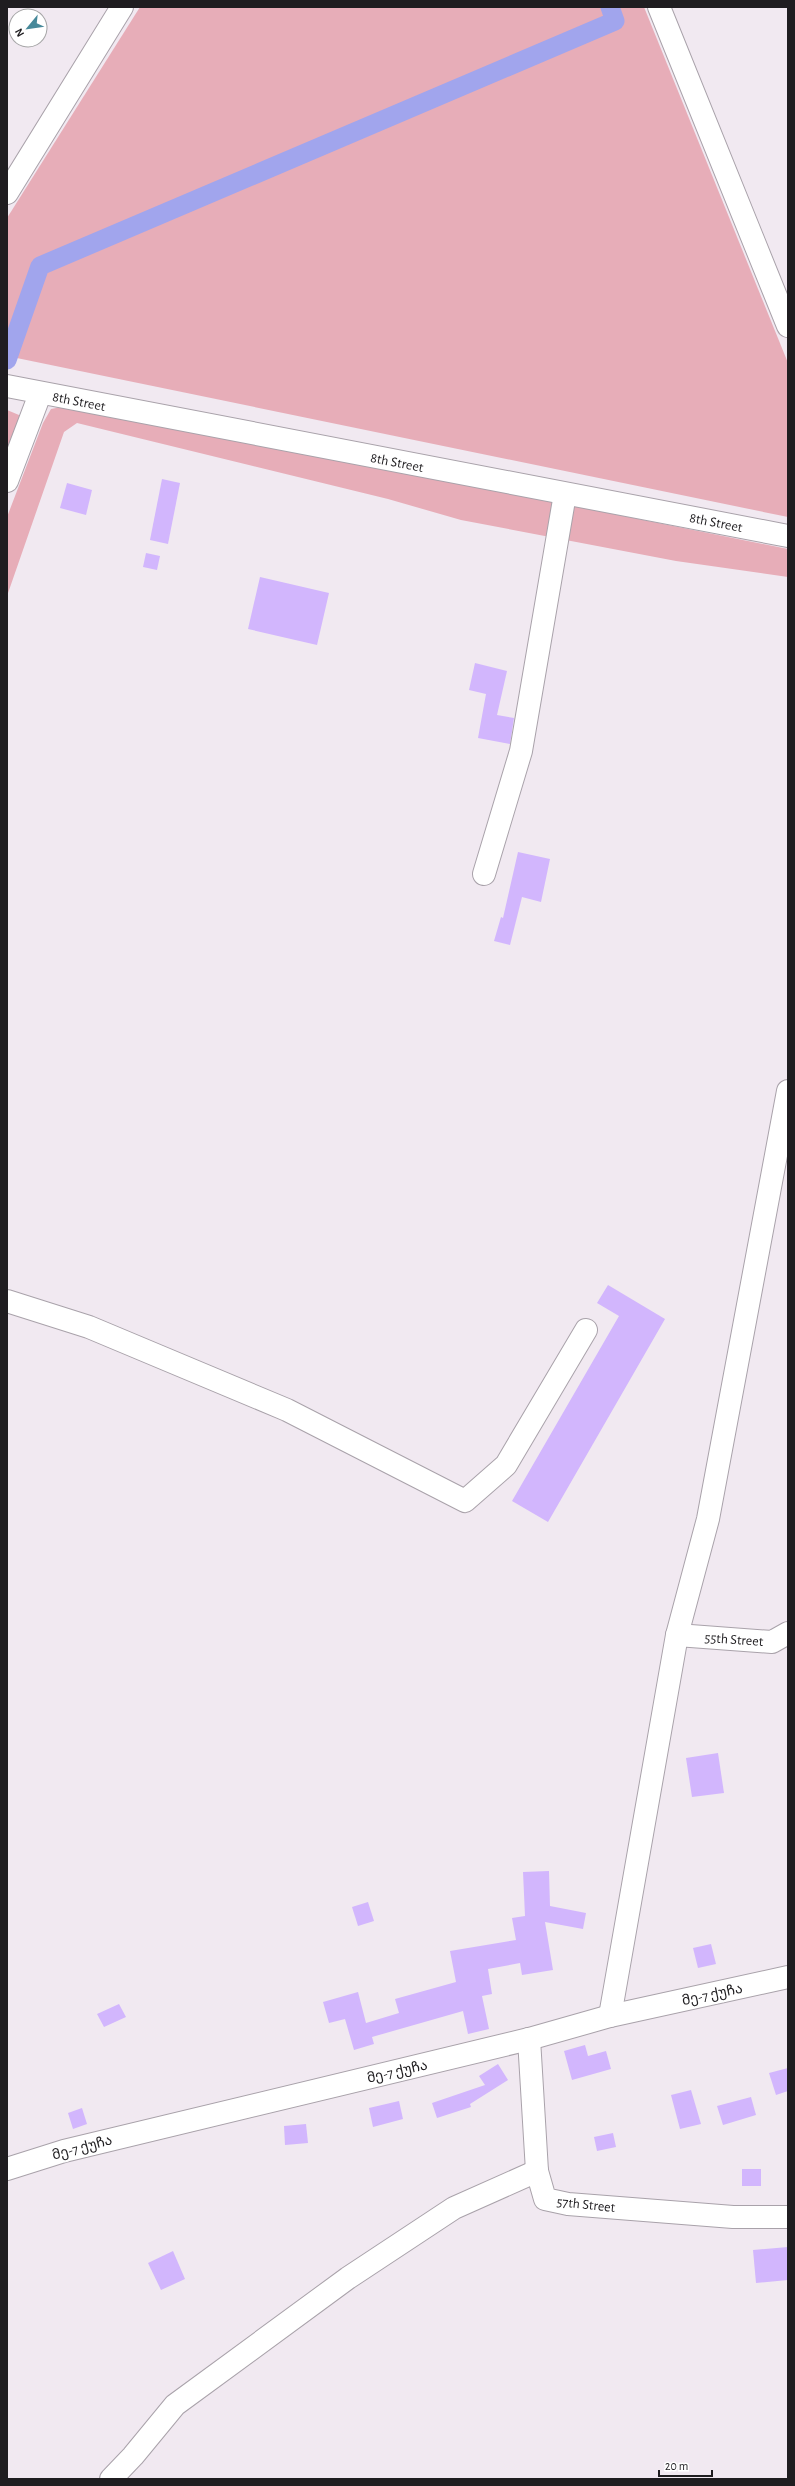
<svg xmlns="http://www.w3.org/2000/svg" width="795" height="2486" viewBox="0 0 795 2486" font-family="'Alegreya Sans','Noto Sans Georgian',sans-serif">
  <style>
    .green { fill: #e7adb8 }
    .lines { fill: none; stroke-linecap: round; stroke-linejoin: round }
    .canal { stroke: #a1a5ed; stroke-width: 19 }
    .building { fill: #d2b6fd }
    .minor-casing { stroke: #a9a2aa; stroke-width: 24 }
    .minor { stroke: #fff; stroke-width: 22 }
    .labels { text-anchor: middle; stroke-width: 4; stroke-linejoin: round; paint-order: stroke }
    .street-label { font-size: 14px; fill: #1f1d20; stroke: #fff }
  </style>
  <rect width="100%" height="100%" fill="#f1e9f1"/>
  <g class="green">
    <polygon points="140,7 644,7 788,363 788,517 7,356 7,218"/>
    <polygon points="71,405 788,549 788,577 676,561 461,520 388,499 77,423 64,432 7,596 7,517 43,423 51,409"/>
    <polygon points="7,410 31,420 7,480"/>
  </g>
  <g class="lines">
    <polyline class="canal" points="7,360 40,266 615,21 610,7"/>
  </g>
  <g class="building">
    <polygon points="162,479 180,483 168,544 150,540"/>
    <polygon points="67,483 92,490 86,515 60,508"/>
    <polygon points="146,553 160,556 157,570 143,567"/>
    <polygon points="260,577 329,593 317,645 248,629"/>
    <polygon points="475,663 507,671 497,715 514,718 510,744 478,738 486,694 469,690"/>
    <polygon points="518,852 550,859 541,902 522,897 510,945 494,941 501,917 503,918"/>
    <polygon points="608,1285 665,1319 548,1522 512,1501 619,1316 597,1303"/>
    <polygon points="718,1753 724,1793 692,1797 686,1758"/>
    <polygon points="549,1871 550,1906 586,1913 583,1929 545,1922 553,1970 522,1975 520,1963 488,1969 492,1994 482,1996 489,2029 468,2034 463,2011 372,2037 374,2044 354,2050 345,2019 329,2023 323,2002 358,1992 366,2023 399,2013 395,1999 456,1982 450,1951 516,1940 512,1918 525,1916 523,1872"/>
    <polygon points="368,1902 374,1921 358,1926 352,1907"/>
    <polygon points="711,1944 716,1964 698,1968 693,1948"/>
    <polygon points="119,2004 126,2017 104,2027 97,2014"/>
    <polygon points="585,2045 588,2056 606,2051 611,2069 572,2080 564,2051"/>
    <polygon points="498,2064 508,2080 470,2104 471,2107 437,2118 432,2103 485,2085 479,2076"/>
    <polygon points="788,2068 788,2091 776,2095 769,2073"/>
    <polygon points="691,2090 701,2124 680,2129 671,2095"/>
    <polygon points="751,2097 756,2115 723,2125 717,2106"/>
    <polygon points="399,2101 403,2119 373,2127 369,2108"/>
    <polygon points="82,2108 87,2124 73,2129 68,2113"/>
    <polygon points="306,2124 308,2143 285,2145 284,2126"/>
    <polygon points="613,2133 616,2147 597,2151 594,2137"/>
    <rect x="742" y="2169" width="19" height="17"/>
    <polygon points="788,2247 788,2280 756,2283 753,2250"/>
    <polygon points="173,2251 185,2279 161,2290 148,2263"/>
  </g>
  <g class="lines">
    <defs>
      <g id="minor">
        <polyline points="659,7 788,326"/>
        <polyline points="7,193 122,7"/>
        <polyline points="7,386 788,536"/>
        <polyline points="7,481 40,394"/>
        <polyline points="484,874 521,751 565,494"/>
        <polyline points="7,1301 89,1327 287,1410 465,1501 506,1465 586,1330"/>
        <polyline points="677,1635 772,1642 788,1633"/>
        <polyline points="610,2016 677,1635 708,1519 788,1091"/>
        <polyline points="529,2039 537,2171 545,2199 568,2204 733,2217 788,2217"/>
        <polyline points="7,2169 64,2151 529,2039 610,2016 788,1977"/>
        <polyline points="111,2479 133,2456 175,2405 348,2278 454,2208 537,2171"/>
      </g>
    </defs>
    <use href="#minor" class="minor-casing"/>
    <use href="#minor" class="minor"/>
  </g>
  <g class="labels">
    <g class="street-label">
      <text transform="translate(79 401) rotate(11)" y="5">8th Street</text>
      <text transform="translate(397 462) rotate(11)" y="5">8th Street</text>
      <text transform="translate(716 522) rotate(11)" y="5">8th Street</text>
      <text transform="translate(734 1639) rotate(4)" y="5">55th Street</text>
      <text transform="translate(712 1994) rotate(-12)" y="5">მე-7 ქუჩა</text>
      <text transform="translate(397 2071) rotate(-13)" y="5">მე-7 ქუჩა</text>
      <text transform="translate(82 2147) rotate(-15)" y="5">მე-7 ქუჩა</text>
      <text transform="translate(586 2204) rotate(6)" y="5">57th Street</text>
    </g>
  </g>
  <rect width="795" height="2486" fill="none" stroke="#1f1d20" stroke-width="16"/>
  <g transform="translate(28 28) rotate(241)"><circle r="19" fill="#ffffff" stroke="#a5a5a6"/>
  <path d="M0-3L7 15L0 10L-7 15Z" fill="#47899a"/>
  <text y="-6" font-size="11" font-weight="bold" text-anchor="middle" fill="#1f1d20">N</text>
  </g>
  <path d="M659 2470v6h53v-6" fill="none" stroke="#1f1d20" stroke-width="2"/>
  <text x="665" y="2470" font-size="12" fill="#1f1d20" stroke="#ffffff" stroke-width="3" paint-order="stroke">20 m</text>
</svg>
